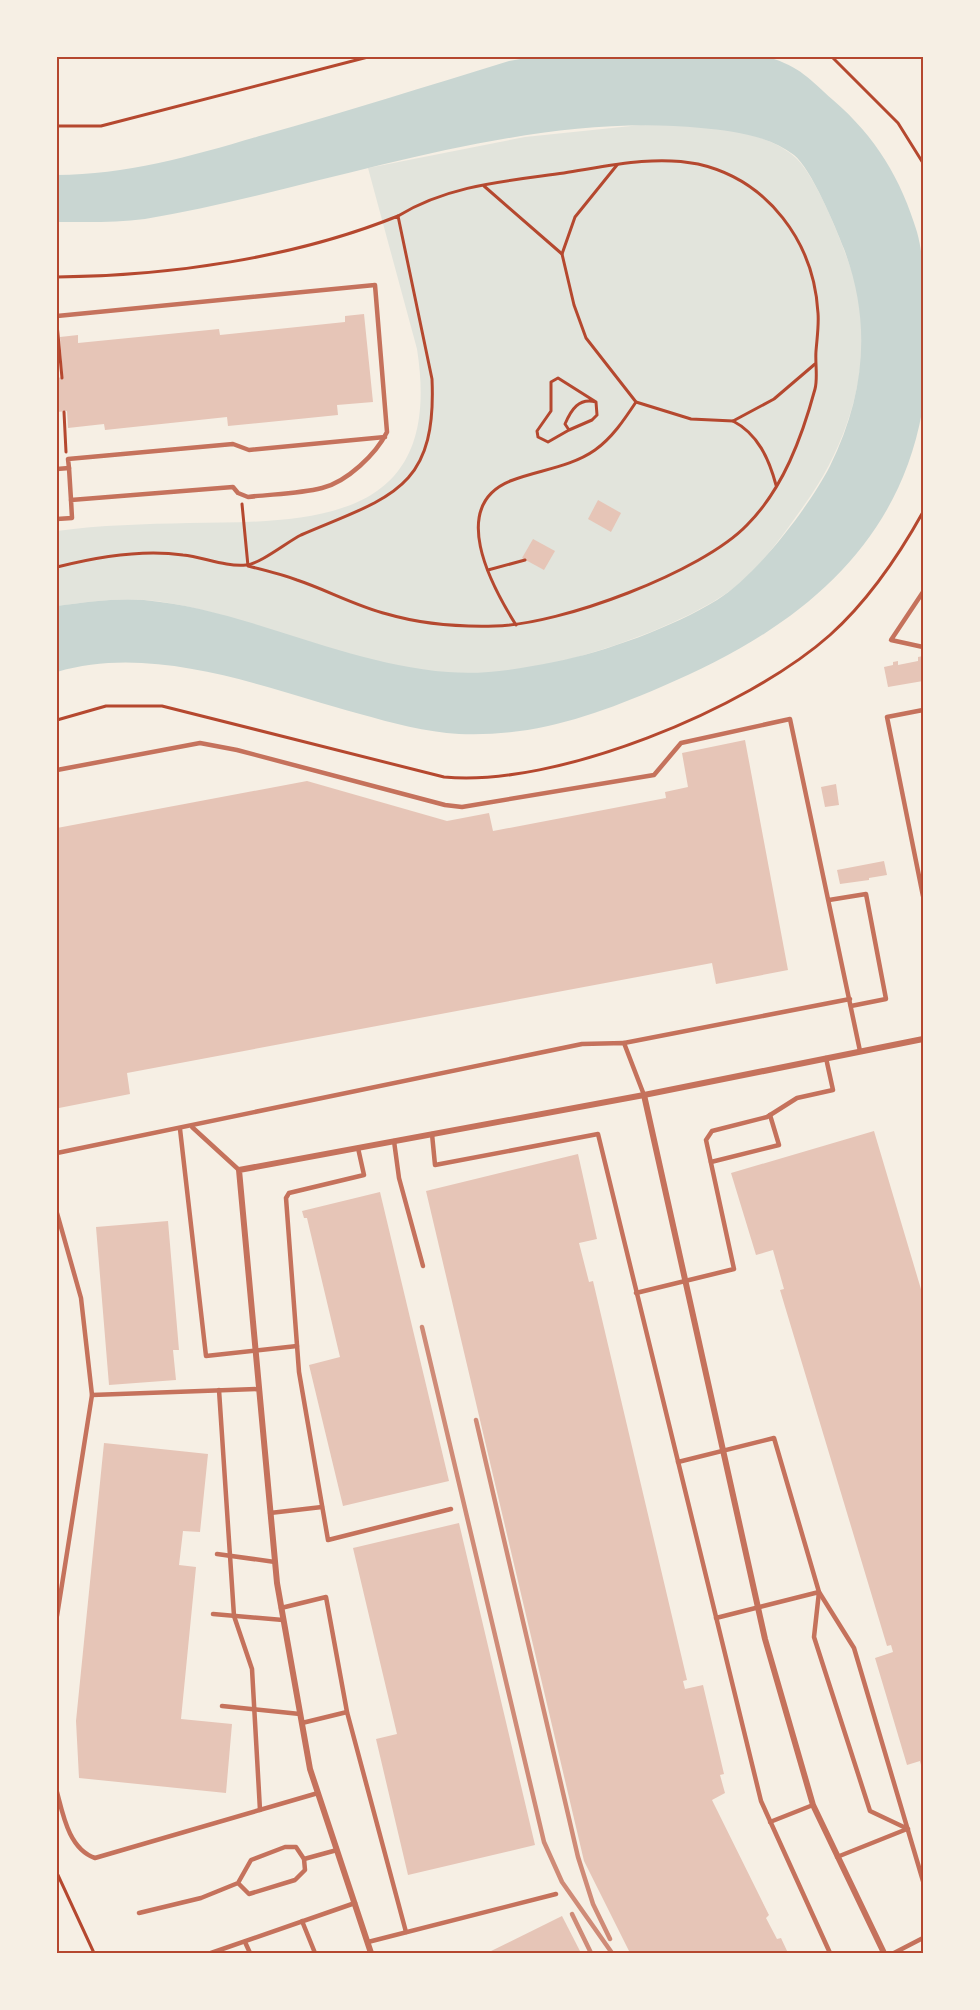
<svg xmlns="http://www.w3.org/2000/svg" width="980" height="2010" viewBox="0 0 980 2010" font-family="Cabin,sans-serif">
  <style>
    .green { fill: #e2e4dc }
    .water { fill: #c9d6d2 }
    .building { fill: #e6c5b7 }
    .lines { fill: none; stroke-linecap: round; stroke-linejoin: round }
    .path { stroke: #b5482f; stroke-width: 3 }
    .service { stroke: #c5725c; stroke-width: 4.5 }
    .minor { stroke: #c5725c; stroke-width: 6 }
    .rail { stroke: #cf8b77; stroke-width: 4.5 }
    .neatline { fill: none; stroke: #b5482f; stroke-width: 2 }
  </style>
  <rect width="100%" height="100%" fill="#f6efe4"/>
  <path class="green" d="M 641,125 C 686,125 763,125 797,159 C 814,176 832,219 841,242 C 848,261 856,280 860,300 C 871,372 846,447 805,504 C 786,531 765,561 740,583 C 688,627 550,673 481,674 C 443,674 404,669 367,660 C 293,642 221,607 145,600 C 115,598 86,602 57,606 L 57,531 C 101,525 144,524 189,523 C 318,522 444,521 417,349 L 368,168 L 525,137 Z"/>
  <path class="water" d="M 532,57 L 768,57 C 801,67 809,79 833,100 C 876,137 901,179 917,232 C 926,264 923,299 923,332 C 923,358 927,387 922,412 C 896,555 787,634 661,687 C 593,716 534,737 459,734 C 426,732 392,723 360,714 C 266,688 154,643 57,672 L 57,606 C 86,602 115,598 144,600 C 249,610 343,664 448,672 C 484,675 519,669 554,662 C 605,652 673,627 717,600 C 756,576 809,507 830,466 C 865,395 872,323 844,249 C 836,228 811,168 794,155 C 768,135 732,131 701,128 C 519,110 323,189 145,219 C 116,223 86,222 57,222 L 57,175 C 127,175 196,155 263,135 C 346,112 427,86 509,61 Z"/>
  <g class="building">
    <polygon points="364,314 373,402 337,405 338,415 228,426 227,417 105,430 104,424 68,428 67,411 57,412 57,378 63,377 60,337 78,335 78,343 219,329 220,335 345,322 345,316"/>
    <polygon points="598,500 621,513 611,532 588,519"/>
    <polygon points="533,539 555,551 544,570 522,558"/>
    <polygon points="923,656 923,681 888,687 884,667 893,665 893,662 898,661 898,665 918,661 918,657"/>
    <polygon points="745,740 788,970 716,984 712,963 127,1073 130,1094 59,1108 57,828 307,781 447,821 489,813 493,831 666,798 665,792 688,787 682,753"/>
    <polygon points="836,784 839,805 825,807 821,787"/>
    <polygon points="884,861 887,875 869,878 869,880 840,884 837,870"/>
    <polygon points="874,1131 923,1296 922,1769 920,1761 907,1765 875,1658 893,1652 891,1645 887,1646 780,1290 784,1289 773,1250 756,1255 731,1173"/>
    <polygon points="578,1154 597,1239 579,1243 589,1282 593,1281 687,1680 683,1681 685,1689 703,1685 724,1774 720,1775 725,1793 712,1800 769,1915 766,1918 777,1939 781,1938 788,1953 630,1953 584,1861 426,1191"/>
    <polygon points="380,1192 449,1481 343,1506 309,1365 340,1357 307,1218 304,1218 302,1211"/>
    <polygon points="168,1221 179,1350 173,1350 176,1380 109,1385 96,1227"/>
    <polygon points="104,1443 208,1454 200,1532 183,1531 179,1565 196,1567 181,1719 232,1724 226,1793 79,1778 76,1721"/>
    <polygon points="459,1523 535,1845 408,1875 376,1739 397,1734 353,1548"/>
    <polygon points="562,1916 581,1953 487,1953"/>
  </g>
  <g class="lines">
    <g class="path">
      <polyline points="832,57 898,123 923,163"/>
      <polyline points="57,126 101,126 368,57"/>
      <polyline points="617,165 575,217 562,254 574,305 586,338 636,402 691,419 733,421 774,399 815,364"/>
      <polyline points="484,186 562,254"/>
      <path d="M 57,277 C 169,276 294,258 398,216 L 432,379 C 437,491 389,497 301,535 C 287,542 260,564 246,565 C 225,567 203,557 183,555 C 143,549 96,557 57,567"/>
      <polyline points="57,324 62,378"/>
      <polyline points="64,412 66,452"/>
      <path d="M 733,421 C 758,434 769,459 776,485"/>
      <path d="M 569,430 L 548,442 L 538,437 L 537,431 L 551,411 L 551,382 L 558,378 L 596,402 L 597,415 L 592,420 L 569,430 L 565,424 C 571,410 579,397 596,402"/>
      <path d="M 242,504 L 248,566 C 264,570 281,574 297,580 C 327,590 356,606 387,614 C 421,624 459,627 495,626 C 560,625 702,572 747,525 C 783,489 802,437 815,389 C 818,378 815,363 816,351 C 817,338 819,325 818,313 C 814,242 768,180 698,164 C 654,155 608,166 564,173 C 507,181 448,185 398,216"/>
      <polyline points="488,570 525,560"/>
      <path d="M 516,625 C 491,585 447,504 513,480 C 539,470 571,467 595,450 C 612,438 624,420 636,402"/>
      <path d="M 57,720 L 106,706 L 162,706 L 444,777 C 555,788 747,709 830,635 C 869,600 898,557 923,512"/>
      <polyline points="57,1370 57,1387"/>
      <polyline points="57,1873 94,1953"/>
    </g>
    <g class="service">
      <path d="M 57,316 L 375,285 L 387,432 C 376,454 347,482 322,488 C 298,494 272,494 248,497 L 238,493 L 233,487 L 71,500 L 72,518 L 57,519"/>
      <polyline points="69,468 68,459 233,444 249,450 385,437"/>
      <polyline points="57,469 69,468 71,500"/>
      <polyline points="923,592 891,640 923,647"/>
      <polyline points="923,710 887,717 923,896"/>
      <polyline points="57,770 200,743 237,750 445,805 462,807 654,775 681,743 790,719 860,1051"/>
      <polyline points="829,900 866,894 886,999 851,1006"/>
      <polyline points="624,1043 850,999"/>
      <polyline points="192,1127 239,1170"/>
      <polyline points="180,1129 206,1356 297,1346"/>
      <polyline points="432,1134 435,1165 598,1134 761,1801 830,1953"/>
      <polyline points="394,1141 399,1178 423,1266"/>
      <polyline points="358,1148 364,1175 289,1193 286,1198 299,1372 328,1540 451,1509"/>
      <polyline points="57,1153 582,1044 624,1043 644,1095"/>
      <polyline points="711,1162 779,1145 770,1115"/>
      <polyline points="57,1213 81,1298 92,1395 57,1616"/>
      <polyline points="636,1293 734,1269 706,1140 712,1131 767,1117 797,1098 833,1090 826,1058"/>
      <polyline points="219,1390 234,1616 252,1669 260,1810"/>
      <polyline points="92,1395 259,1389"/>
      <polyline points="678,1462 774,1438 819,1592 854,1648 923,1881"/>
      <polyline points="270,1513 322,1507"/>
      <polyline points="217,1554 275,1562"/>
      <polyline points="281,1608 326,1597 347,1712 406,1932"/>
      <polyline points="213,1614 283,1620"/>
      <polyline points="716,1618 819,1592 814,1637 870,1811 908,1829"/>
      <polyline points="222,1706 300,1714"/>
      <polyline points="302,1723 347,1712"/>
      <path d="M 57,1792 C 63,1815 69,1849 95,1858 L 318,1793"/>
      <polyline points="770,1822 813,1805"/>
      <polyline points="837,1857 907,1829"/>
      <polyline points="304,1859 337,1850"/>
      <polyline points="139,1913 201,1898 238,1883 251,1860 285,1847 296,1847 304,1859 305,1870 295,1880 249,1894 238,1883"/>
      <polyline points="302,1921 315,1953"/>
      <polyline points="245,1942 250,1953"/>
      <polyline points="368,1942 556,1894"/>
      <polyline points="211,1953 355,1903"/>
      <polyline points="894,1953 923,1938"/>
    </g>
    <g class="minor">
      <polyline points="644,1095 765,1639 813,1805 884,1953"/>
      <polyline points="371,1953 310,1769 277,1583 239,1170 644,1095 923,1039"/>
    </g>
    <g class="rail">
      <polyline points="422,1327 544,1842 562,1882 612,1953"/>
      <polyline points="476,1420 578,1857 593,1904 610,1939"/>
      <polyline points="572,1914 591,1953"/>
    </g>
  </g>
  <rect width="980" height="2010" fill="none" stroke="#f6efe4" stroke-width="117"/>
  <rect x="58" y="58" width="864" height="1894" class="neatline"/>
</svg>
